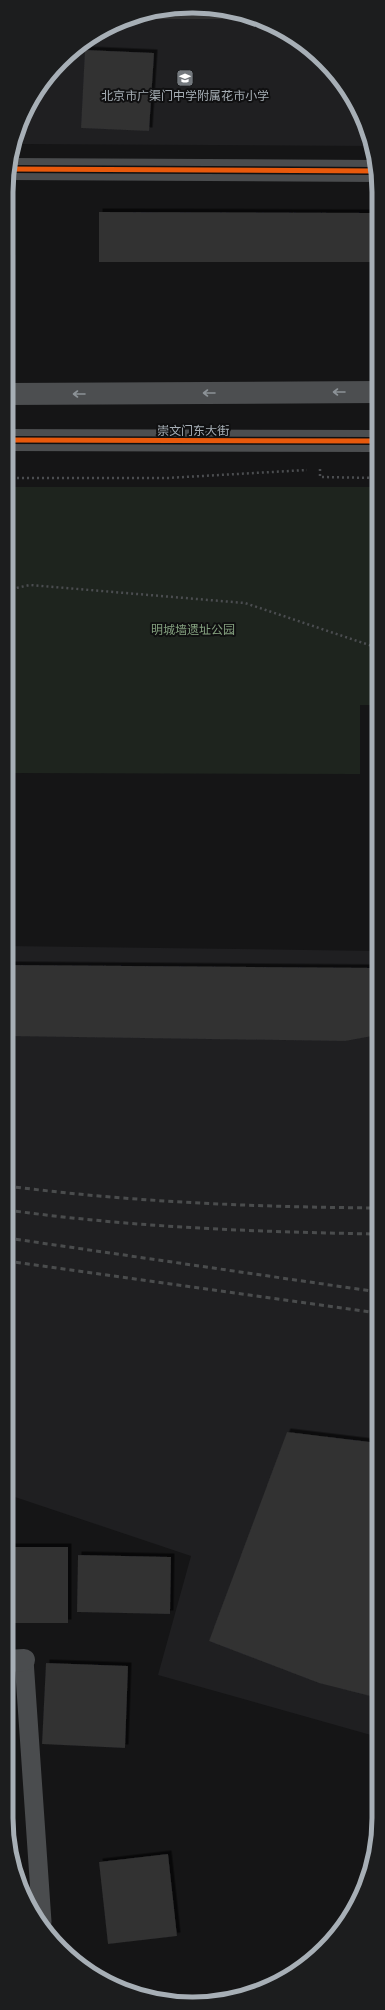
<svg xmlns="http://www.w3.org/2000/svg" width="385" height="2010" viewBox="0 0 385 2010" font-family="Jost,'Noto Sans SC',sans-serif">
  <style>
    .built { fill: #1f1f21 }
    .green { fill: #1e241e }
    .building { fill: #303031; filter: url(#shadow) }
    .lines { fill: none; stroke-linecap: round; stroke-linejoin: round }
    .path { stroke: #4b4d50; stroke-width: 2.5; stroke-dasharray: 2 3; stroke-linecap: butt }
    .service { stroke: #4a4c4e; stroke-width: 19 }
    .minor { stroke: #4a4c4e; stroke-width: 22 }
    .primary { stroke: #4c4e50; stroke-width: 22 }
    .rail { stroke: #4a4c4d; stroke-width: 3; stroke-dasharray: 5 4; stroke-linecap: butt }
    .cycleway-casing { stroke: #101011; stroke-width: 8 }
    .cycleway { stroke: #e8590c; stroke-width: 5 }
    .oneway { stroke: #8c9297 }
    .labels { text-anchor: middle; stroke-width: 4; stroke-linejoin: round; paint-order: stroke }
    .poi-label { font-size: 12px; fill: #a7afb6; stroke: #101011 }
    .street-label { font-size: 12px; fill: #a7afb6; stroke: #101011 }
    .park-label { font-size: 12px; fill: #84a07f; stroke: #101011 }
    .rim { fill: none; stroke: #a7afb6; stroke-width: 5 }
  </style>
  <defs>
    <filter id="shadow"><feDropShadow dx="3.5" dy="-3.5" stdDeviation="0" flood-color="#0009"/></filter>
  </defs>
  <rect width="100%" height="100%" fill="#151516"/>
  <g class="built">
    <polygon points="217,8 275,25 325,61 365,121 371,146 22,144 22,126 31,99 79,45 144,12"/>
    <polygon points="7,946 378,951 378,1737 158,1675 191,1556 6,1494"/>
  </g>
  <polygon class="green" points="7,487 378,487 378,705 360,705 360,774 7,773"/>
  <g class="building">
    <polygon points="217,8 253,19 130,19 144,12"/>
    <polygon points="85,50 154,53 149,131 81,128"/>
    <polygon points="99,212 379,213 379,262 99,262"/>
    <polygon points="7,965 378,968 378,1035 345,1041 7,1036"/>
    <polygon points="287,1432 378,1443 378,1698 319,1683 209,1641"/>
    <rect x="6" y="1547" width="62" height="76"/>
    <polygon points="78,1555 171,1557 170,1614 77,1612"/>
    <polygon points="46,1663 128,1666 125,1748 42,1744"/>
    <polygon points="168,1854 177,1936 108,1944 99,1862"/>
  </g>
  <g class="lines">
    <g class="path">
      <polyline points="320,469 320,477 378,478"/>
      <polyline points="7,478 167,478 307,470"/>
      <polyline points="7,590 30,585 245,603 378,648"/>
    </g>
    <polyline class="service" points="24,1660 42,1922"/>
    <g class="minor">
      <polyline points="8,169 376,171"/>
      <polyline points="6,1661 24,1660"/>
    </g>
    <g class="primary">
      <polyline points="7,394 378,392"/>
      <polyline points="7,440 378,441"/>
    </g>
    <g class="rail">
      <path d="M 7,1186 C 131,1202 253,1207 378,1208"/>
      <path d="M 7,1210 C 130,1227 253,1232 378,1234"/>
      <polyline points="7,1238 378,1292"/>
      <polyline points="7,1261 378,1313"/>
    </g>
    <defs>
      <g id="cycleway">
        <polyline points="8,169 376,171"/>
        <polyline points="7,440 378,441"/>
      </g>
    </defs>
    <use href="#cycleway" class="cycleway-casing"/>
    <use href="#cycleway" class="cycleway"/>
  </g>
  <defs><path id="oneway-shaft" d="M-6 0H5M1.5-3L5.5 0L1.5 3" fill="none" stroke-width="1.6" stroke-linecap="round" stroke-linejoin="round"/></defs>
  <g class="oneway">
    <use href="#oneway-shaft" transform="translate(339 392) rotate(180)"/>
    <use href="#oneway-shaft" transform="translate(209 393) rotate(180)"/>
    <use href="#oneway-shaft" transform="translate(79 394) rotate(180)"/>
  </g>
  <defs>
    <symbol id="school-square" viewBox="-11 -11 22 22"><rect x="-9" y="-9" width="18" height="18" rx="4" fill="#74797e" stroke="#101011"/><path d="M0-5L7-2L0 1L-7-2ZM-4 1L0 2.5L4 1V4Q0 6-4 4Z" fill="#fff"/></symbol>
  </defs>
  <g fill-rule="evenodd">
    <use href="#school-square" x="175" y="68" width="20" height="20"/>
  </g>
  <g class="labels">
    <g class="poi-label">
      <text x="185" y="100">北京市广渠门中学附属花市小学</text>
    </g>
    <g class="street-label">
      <text x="193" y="435">崇文门东大街</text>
    </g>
    <g class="park-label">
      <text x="193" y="634">明城墙遗址公园</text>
    </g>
  </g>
  <path d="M0 0H385V2010H0ZM192 13H193A179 179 0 0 1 372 192V1818A179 179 0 0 1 193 1997H192A179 179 0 0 1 13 1818V192A179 179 0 0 1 192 13Z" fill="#1c1d1e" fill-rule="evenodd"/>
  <path class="rim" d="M192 13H193A179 179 0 0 1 372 192V1818A179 179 0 0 1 193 1997H192A179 179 0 0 1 13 1818V192A179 179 0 0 1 192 13Z"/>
</svg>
